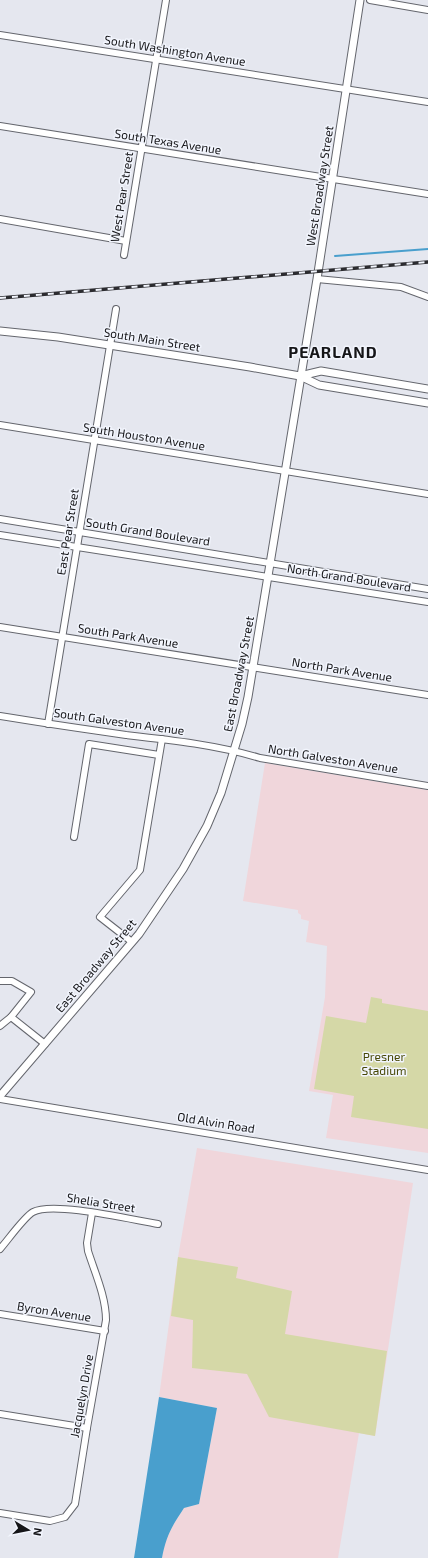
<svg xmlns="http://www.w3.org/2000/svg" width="428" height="1558" viewBox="0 0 428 1558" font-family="'Exo 2',sans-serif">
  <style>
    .education { fill: #f0d6db }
    .green { fill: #d5d8a7 }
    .water { fill: #499fcd }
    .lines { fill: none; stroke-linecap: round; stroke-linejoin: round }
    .stream { stroke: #499fcd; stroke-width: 2 }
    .minor-casing { stroke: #64666d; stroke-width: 8 }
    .major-casing { stroke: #64666d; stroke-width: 9 }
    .minor { stroke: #fff; stroke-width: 6 }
    .major { stroke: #fff; stroke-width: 7 }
    .rail-casing { stroke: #2b2b2f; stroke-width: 3.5 }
    .rail { stroke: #f2f5fd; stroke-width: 2; stroke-dasharray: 6; stroke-linecap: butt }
    .labels { text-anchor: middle; stroke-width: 3; stroke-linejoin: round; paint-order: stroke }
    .street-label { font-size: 12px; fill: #151518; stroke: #f2f5fd }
    .park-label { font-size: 12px; fill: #474805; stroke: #f2f5fd }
    .district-label { font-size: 16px; font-weight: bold; letter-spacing: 1px; fill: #151518; stroke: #f2f5fd }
  </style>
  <rect width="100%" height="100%" fill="#e5e7ef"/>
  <g class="education">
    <polygon points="265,763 428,790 428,1153 326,1138 333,1095 309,1091 325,997 327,946 306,942 309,921 301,919 301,915 298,913 298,910 243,901"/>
    <polygon points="197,1148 413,1183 375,1436 359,1433 338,1558 162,1558 165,1542 172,1527 184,1508 199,1504 217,1408 159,1397 178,1257"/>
  </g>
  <g class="green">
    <polygon points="371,997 382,999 382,1003 428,1011 428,1129 351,1117 354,1096 314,1089 326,1016 366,1023"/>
    <polygon points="178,1257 238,1267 236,1278 292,1291 285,1334 387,1351 375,1436 269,1417 247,1374 192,1368 193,1320 171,1316"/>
  </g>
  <path class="water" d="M 159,1397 L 217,1408 L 199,1504 L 184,1508 C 172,1526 166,1536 162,1558 L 134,1558 Z"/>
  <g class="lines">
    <polyline class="stream" points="335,256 428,249"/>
    <defs>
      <g id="minor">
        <polyline points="370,0 428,10"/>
        <polyline points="0,35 428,102"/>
        <polyline points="0,126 428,194"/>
        <polyline points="0,219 126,241"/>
        <polyline points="124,255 166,0"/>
        <polyline points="317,279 401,287 428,297"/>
        <polyline points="0,425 428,494"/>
        <polyline points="0,519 428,589"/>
        <polyline points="0,535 428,602"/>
        <polyline points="0,627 428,695"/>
        <path d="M 0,716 C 42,723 84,729 126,735 C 171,740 217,745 260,758 L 428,786"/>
        <polyline points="48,724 116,309"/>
        <polyline points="74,837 89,744 159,755"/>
        <polyline points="132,942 100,917 140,870 162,739"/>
        <polyline points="0,981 12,981 31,992 11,1017 45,1044"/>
        <polyline points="0,1026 11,1017"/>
        <polyline points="0,1099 428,1170"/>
        <path d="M 0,1249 C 8,1240 24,1217 33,1212 C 53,1201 133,1220 158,1224"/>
        <polyline points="0,1314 105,1331"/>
        <polyline points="0,1414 87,1428"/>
        <path d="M 0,1513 L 50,1521 L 65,1517 L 75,1504 L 87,1428 L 106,1320 C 106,1297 95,1273 88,1251 L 87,1243 L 92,1213"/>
      </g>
      <g id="major">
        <polyline points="0,331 58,337 250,367 300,376 319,385 428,403"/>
        <polyline points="300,376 321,371 428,389"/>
        <polyline points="0,1096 139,934 183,869 207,826 221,793 242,724 248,697 317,279 360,0"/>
      </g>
    </defs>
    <use href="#minor" class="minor-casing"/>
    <use href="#major" class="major-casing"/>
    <use href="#minor" class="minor"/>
    <use href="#major" class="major"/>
    <defs>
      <polyline id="rail" points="0,298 428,262"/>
    </defs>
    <use href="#rail" class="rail-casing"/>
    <use href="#rail" class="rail"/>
  </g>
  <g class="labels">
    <g class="street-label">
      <text transform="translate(175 51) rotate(9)" y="4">South Washington Avenue</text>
      <text transform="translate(168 142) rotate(9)" y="4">South Texas Avenue</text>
      <text transform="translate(320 186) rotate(-81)" y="4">West Broadway Street</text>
      <text transform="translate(122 197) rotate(-81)" y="4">West Pear Street</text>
      <text transform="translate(152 340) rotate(9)" y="4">South Main Street</text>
      <text transform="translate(144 437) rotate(9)" y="4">South Houston Avenue</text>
      <text transform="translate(68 532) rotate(-81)" y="4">East Pear Street</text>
      <text transform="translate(148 532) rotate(9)" y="4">South Grand Boulevard</text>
      <text transform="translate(349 578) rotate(9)" y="4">North Grand Boulevard</text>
      <text transform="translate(128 636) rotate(9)" y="4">South Park Avenue</text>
      <text transform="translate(342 670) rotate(9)" y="4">North Park Avenue</text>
      <text transform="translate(239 674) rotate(-79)" y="4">East Broadway Street</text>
      <text transform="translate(119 722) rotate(8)" y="4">South Galveston Avenue</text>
      <text transform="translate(333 759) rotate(9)" y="4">North Galveston Avenue</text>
      <text transform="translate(96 966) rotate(-50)" y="4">East Broadway Street</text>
      <text transform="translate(216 1123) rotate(9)" y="4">Old Alvin Road</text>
      <text transform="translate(101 1203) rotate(9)" y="4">Shelia Street</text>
      <text transform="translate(54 1312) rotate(9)" y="4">Byron Avenue</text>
      <text transform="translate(82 1396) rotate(-80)" y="4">Jacquelyn Drive</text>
    </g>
    <g class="park-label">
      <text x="384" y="1061">Presner<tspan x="384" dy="14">Stadium</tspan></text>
    </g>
    <g class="district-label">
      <text x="333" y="358">PEARLAND</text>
    </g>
  </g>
  <g transform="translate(28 1530) rotate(100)" stroke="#f2f5fd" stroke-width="3" paint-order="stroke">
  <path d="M0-3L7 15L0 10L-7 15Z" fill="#151518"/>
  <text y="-6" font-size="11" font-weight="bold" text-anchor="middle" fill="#151518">N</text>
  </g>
</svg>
